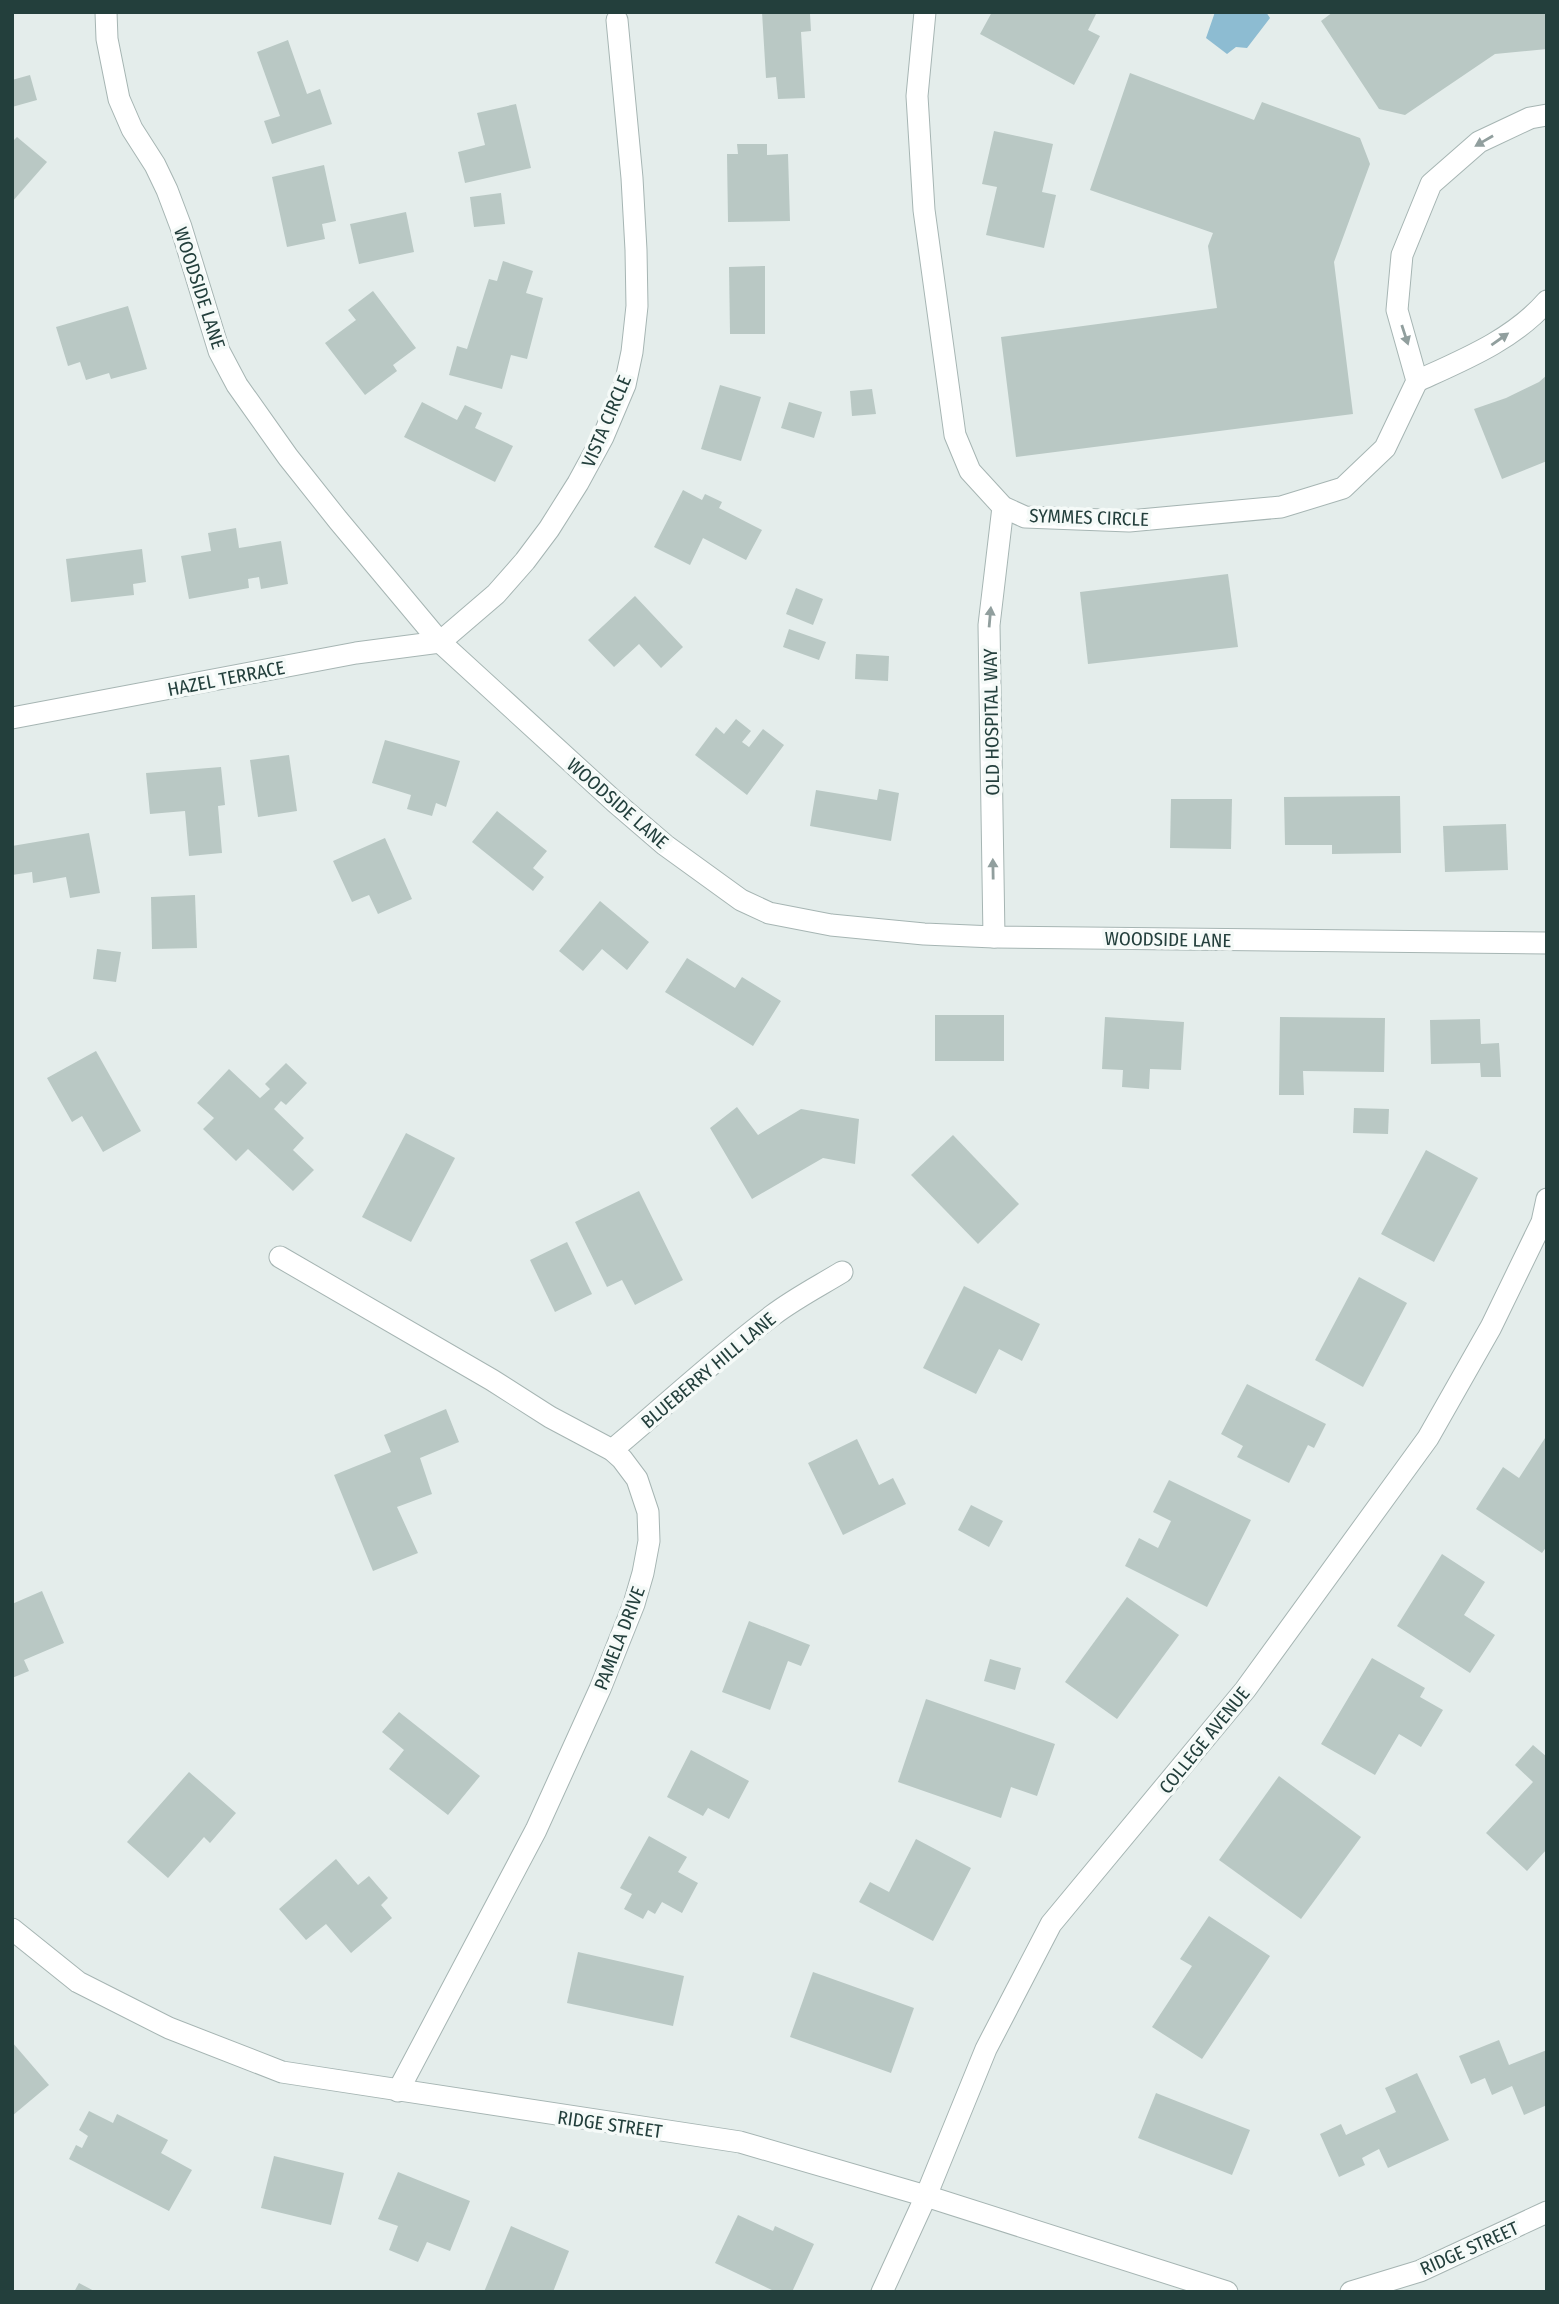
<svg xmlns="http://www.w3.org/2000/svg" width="1559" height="2304" viewBox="0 0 1559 2304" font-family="'Fira Sans Condensed',sans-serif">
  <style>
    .water { fill: #8dbcd2 }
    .building { fill: #b9c8c4 }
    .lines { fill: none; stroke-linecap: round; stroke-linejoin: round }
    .minor-casing { stroke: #a6b5b3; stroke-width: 23 }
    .minor { stroke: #fff; stroke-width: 21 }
    .oneway { fill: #919f9e }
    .labels { text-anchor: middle; stroke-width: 7; stroke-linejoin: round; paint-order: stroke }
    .street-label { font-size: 19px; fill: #233f3c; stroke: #f5faf8 }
  </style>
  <rect width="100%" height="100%" fill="#e4edeb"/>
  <polygon class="water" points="1215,12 1266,12 1270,18 1247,48 1236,47 1227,54 1206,38"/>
  <g class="building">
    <polygon points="762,12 810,14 811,31 801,32 805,98 778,99 776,77 766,78"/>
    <polygon points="992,12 1097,12 1088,30 1100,36 1074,85 980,34"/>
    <polygon points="1333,12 1547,12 1547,49 1495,54 1405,115 1379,109 1321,21"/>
    <polygon points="288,40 307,94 320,89 332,124 272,144 264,121 280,116 257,52"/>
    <polygon points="1130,73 1254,120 1262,102 1360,138 1370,164 1334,262 1353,414 1016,457 1001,337 1217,308 1208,246 1213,233 1090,190"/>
    <polygon points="30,75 37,100 12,107 12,80"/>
    <polygon points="516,104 531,168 465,183 458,152 485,145 477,113"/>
    <polygon points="994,131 1053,144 1042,192 1056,195 1044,248 986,235 997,187 982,184"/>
    <polygon points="17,137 47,162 12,202 12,142"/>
    <polygon points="737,144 767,144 767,155 788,154 790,221 728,222 727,154 738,154"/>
    <polygon points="324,165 336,221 322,224 325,239 287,247 272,177"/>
    <polygon points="501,193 505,224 474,227 470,197"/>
    <polygon points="406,212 414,252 359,264 350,224"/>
    <polygon points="503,261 533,271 526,293 543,298 527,359 511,355 502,389 449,375 457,346 467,349 489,279 497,281"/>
    <polygon points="765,266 765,334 730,334 729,267"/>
    <polygon points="373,291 416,348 393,365 397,371 365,395 325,343 356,320 348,310"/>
    <polygon points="128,306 147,369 111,379 109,373 86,380 80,362 68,366 56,327"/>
    <polygon points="1547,375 1547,461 1502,479 1474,409 1506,398 1539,382"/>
    <polygon points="720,385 761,397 741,461 701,449"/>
    <polygon points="872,389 876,414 852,416 850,391"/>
    <polygon points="422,402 457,420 465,405 482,413 475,428 513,446 495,482 404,437"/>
    <polygon points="789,402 822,412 814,438 781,428"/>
    <polygon points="683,490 702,500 705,494 722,502 719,508 762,530 746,560 703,538 690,565 654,547"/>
    <polygon points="236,528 239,548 281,541 288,584 261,589 259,577 248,579 249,588 189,599 181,556 211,551 208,533"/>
    <polygon points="142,549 146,582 133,584 134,595 71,602 66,559"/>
    <polygon points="1228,574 1238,647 1088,664 1080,592"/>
    <polygon points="796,588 823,599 813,625 786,614"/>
    <polygon points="635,596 683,647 661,668 639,644 614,667 588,640"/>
    <polygon points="789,629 826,642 819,660 783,647"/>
    <polygon points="856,654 889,656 888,681 855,679"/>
    <polygon points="736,719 751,731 742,742 749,747 763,729 784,745 747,795 695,755 716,727 724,734"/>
    <polygon points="385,740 460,761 446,807 436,803 432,816 407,809 411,795 372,783"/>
    <polygon points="289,755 297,811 258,817 250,760"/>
    <polygon points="221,767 225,805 218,806 222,853 189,856 185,811 150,814 146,773"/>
    <polygon points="879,789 899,793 891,841 810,826 816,790 877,800"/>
    <polygon points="1400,796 1401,853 1332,854 1332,845 1285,845 1284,797"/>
    <polygon points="1171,799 1232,799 1231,849 1170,848"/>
    <polygon points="497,811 547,851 533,868 544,877 533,891 472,842"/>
    <polygon points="1506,824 1508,870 1445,872 1443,826"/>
    <polygon points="89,833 100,893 70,898 66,877 33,883 32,872 12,875 12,846"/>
    <polygon points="385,838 412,899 378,914 369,895 352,902 333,861"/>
    <polygon points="195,895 197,948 152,949 151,897"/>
    <polygon points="600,901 649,942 627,970 602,949 583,971 559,951"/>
    <polygon points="97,949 121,952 116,982 93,979"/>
    <polygon points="687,958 735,988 742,977 781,1001 753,1046 665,992"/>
    <rect x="935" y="1015" width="69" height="46"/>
    <polygon points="1105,1017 1184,1022 1181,1070 1150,1069 1149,1089 1122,1087 1123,1070 1102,1069"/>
    <polygon points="1280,1017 1385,1018 1384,1072 1303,1071 1304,1095 1279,1095"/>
    <polygon points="1480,1019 1481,1044 1499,1043 1501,1077 1481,1077 1480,1063 1431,1064 1430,1020"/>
    <polygon points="96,1051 141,1131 103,1152 82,1116 72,1122 47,1078"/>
    <polygon points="286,1063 307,1083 286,1105 281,1101 274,1109 304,1138 293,1150 314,1170 293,1191 248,1149 236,1161 203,1129 214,1118 197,1103 229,1069 260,1098 270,1089 265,1084"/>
    <polygon points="737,1107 758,1135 801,1109 859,1119 855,1164 823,1158 752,1199 710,1128"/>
    <polygon points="1354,1108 1389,1109 1388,1134 1353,1133"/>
    <polygon points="406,1133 455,1158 411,1242 362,1217"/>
    <polygon points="953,1135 1019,1204 978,1244 911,1175"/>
    <polygon points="1426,1150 1478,1178 1434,1262 1381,1234"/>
    <polygon points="639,1191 683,1280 635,1305 622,1280 607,1287 575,1222"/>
    <polygon points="567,1242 592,1294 555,1312 530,1260"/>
    <polygon points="1359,1277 1407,1303 1363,1387 1315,1360"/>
    <polygon points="964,1286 1040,1324 1022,1361 999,1349 976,1394 923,1368"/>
    <polygon points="1247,1384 1326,1424 1314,1448 1308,1445 1289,1483 1237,1457 1243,1446 1221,1434"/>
    <polygon points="446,1409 459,1442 420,1458 432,1494 397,1507 418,1553 373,1571 334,1475 391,1452 384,1435"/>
    <polygon points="1547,1435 1547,1546 1542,1553 1476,1509 1503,1467 1519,1478"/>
    <polygon points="857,1439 879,1485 893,1478 906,1504 843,1535 808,1463"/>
    <polygon points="1169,1480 1251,1520 1207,1607 1125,1566 1139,1538 1158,1548 1171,1521 1153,1512"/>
    <polygon points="971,1505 1003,1521 989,1547 958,1530"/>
    <polygon points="1442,1554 1485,1582 1464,1615 1495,1635 1470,1673 1397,1626"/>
    <polygon points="42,1591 64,1643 24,1660 29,1671 12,1678 12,1604"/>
    <polygon points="1127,1597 1179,1635 1117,1719 1065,1682"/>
    <polygon points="749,1621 810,1645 801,1666 788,1661 770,1710 722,1692"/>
    <polygon points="1372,1658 1425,1688 1420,1697 1443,1710 1421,1747 1399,1734 1375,1775 1321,1744"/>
    <polygon points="990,1659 1021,1668 1015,1690 984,1681"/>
    <polygon points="926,1699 1055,1744 1037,1796 1011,1787 1001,1818 898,1782"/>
    <polygon points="399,1712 480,1776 448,1815 389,1769 404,1750 382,1732"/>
    <polygon points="1533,1745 1547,1757 1547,1849 1527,1871 1486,1833 1533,1782 1515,1765"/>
    <polygon points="691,1750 749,1781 729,1819 708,1808 703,1816 667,1797"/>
    <polygon points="189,1772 236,1813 210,1843 204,1837 168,1878 127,1842"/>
    <polygon points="1279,1776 1361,1837 1301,1919 1219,1860"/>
    <polygon points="649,1836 687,1857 678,1872 698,1883 682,1913 662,1902 655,1914 648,1910 643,1919 624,1909 632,1894 620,1888"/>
    <polygon points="916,1839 971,1868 933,1941 859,1902 870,1882 889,1892"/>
    <polygon points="336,1859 358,1885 369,1876 388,1898 381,1905 392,1918 351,1953 326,1924 306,1940 279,1909"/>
    <polygon points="1209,1916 1270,1956 1202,2059 1152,2027 1192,1966 1180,1959"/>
    <polygon points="578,1952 684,1976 673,2026 567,2003"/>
    <polygon points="813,1972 914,2008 891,2073 790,2037"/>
    <polygon points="1499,2040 1509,2065 1547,2050 1547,2105 1524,2115 1512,2086 1492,2095 1485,2078 1471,2084 1459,2056"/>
    <polygon points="12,2042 49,2085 12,2116"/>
    <polygon points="1417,2073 1449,2140 1388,2168 1379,2149 1362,2158 1365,2165 1339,2177 1320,2134 1341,2124 1346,2135 1396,2112 1385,2088"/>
    <polygon points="1156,2093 1250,2130 1232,2175 1138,2138"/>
    <polygon points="89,2111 113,2123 117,2114 168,2140 161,2153 192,2170 169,2211 69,2159 76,2145 82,2148 88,2136 79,2130"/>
    <polygon points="274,2156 344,2173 331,2225 261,2208"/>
    <polygon points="398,2172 470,2201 450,2251 427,2242 418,2262 389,2250 398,2226 378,2219"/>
    <polygon points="738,2215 773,2231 775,2226 814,2244 792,2292 776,2292 715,2263"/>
    <polygon points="511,2226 569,2251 553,2292 484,2292"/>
    <polygon points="79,2283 96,2292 74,2292"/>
  </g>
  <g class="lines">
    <defs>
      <g id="minor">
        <polyline points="106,12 107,39 119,99 132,129 155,165 167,190 181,227 219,351 237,385 288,457 338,520 440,642 615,802 665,845 741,900 769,913 831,925 924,934 994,937 1547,943"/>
        <polyline points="925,12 917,96 924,210 955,435 970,471 1003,507 1025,517 1129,521 1281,507 1343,488 1385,448 1417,381 1397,310 1402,255 1431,184 1479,142 1530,118 1547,115"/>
        <path d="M 1417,381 C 1463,360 1513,340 1547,301"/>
        <polyline points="12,718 356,653 440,642 496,594 525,561 549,529 578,483 603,437 625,385 632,352 637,306 636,250 632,178 617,20"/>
        <polyline points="994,937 989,625 1003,507"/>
        <polyline points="280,1257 492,1380 550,1417 612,1450 622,1459 637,1479 648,1512 649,1541 643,1573 634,1604 600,1689 536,1830 398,2091"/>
        <path d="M 612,1450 C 666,1405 717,1357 773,1315 C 794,1299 819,1286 842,1272"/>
        <polyline points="12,1929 78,1982 169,2028 282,2072 740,2142 926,2196 1227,2292"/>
        <polyline points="882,2292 926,2196 986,2049 1051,1924 1245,1690 1428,1438 1491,1327 1542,1222 1547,1199"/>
        <polyline points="1351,2292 1420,2271 1547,2212"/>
      </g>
    </defs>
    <use href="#minor" class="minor-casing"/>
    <use href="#minor" class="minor"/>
  </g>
  <defs><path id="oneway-solid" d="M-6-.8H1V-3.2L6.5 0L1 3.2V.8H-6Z" transform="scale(1.75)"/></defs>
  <g class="oneway">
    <use href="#oneway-solid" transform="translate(1484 141) rotate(150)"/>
    <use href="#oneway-solid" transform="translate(1405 335) rotate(72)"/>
    <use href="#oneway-solid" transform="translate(1500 339) rotate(-35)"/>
    <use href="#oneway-solid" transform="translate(990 617) rotate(-85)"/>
    <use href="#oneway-solid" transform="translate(993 869) rotate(-91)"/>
  </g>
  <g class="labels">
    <g class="street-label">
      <text transform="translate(200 288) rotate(72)" y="7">WOODSIDE LANE</text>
      <text transform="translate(606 421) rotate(-67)" y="7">VISTA CIRCLE</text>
      <text transform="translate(1089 517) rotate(2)" y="7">SYMMES CIRCLE</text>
      <text transform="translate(226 678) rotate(-11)" y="7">HAZEL TERRACE</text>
      <text transform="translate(991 722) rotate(-91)" y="7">OLD HOSPITAL WAY</text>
      <text transform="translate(618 803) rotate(41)" y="7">WOODSIDE LANE</text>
      <text transform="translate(1168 939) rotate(1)" y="7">WOODSIDE LANE</text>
      <text transform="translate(708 1370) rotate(-40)" y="7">BLUEBERRY HILL LANE</text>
      <text transform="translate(619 1638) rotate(-69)" y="7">PAMELA DRIVE</text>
      <text transform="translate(1204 1740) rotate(-51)" y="7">COLLEGE AVENUE</text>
      <text transform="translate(610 2124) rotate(8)" y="7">RIDGE STREET</text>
      <text transform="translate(1469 2248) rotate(-24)" y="7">RIDGE STREET</text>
    </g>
  </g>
  <rect width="1559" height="2304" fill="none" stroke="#233f3c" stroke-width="28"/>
</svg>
